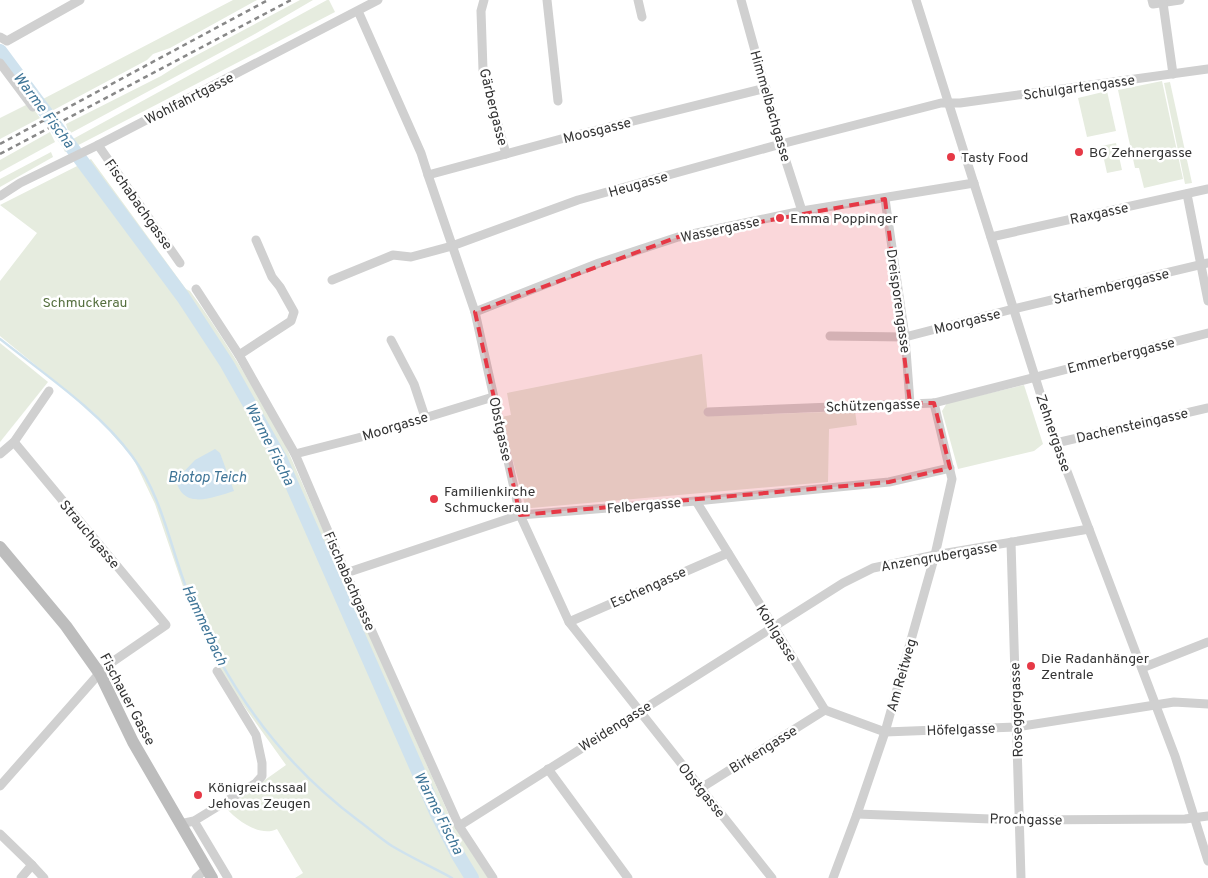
<svg xmlns="http://www.w3.org/2000/svg" width="1208" height="878" viewBox="0 0 1208 878" font-family="Overpass,sans-serif">
  <style>
    .green { fill: #e6ecdf }
    .water { fill: #cfe2ee }
    .lines { fill: none; stroke-linecap: round; stroke-linejoin: round }
    .stream { stroke: #cfe2ee; stroke-width: 2.5 }
    .river { stroke: #cfe2ee; stroke-width: 14 }
    .street { stroke: #d0d0d0; stroke-width: 9 }
    .secondary { stroke: #bdbdbd; stroke-width: 12 }
    .rail { stroke: #888; stroke-width: 2.5; stroke-dasharray: 5 4; stroke-linecap: butt }
    .marked { fill: #e63946; fill-opacity: 0.2; stroke: #e63946; stroke-width: 4; stroke-dasharray: 10 6; stroke-linejoin: round }
    .poi-dot { fill: #e63946; stroke: #fff; stroke-width: 2 }
    .labels { text-anchor: middle; stroke-width: 5; stroke-linejoin: round; paint-order: stroke }
    .street-label { font-size: 14px; fill: #333; stroke: #fff }
    .poi-label { font-size: 14px; fill: #333; stroke: #fff; text-anchor: start }
    .park-label { font-size: 14px; fill: #56703f; stroke: #fff }
    .water-label { font-size: 15px; font-style: italic; fill: #3f7597; stroke: #fff }
  </style>
  <rect width="100%" height="100%" fill="#fff"/>
  <g class="green">
    <polygon points="233,0 257,0 170,48 153,54 147,60 48,113 43,99"/>
    <polygon points="300,0 313,0 253,35 69,134 66,124 161,76 180,64"/>
    <polygon points="327,0 329,0 335,12 65,152 62,145"/>
    <polygon points="1162,81 1183,179 1144,188 1139,168 1135,168 1118,90"/>
    <polygon points="1170,82 1192,183 1185,184 1164,83"/>
    <polygon points="1107,91 1116,131 1087,137 1078,98"/>
    <polygon points="30,103 40,118 0,139 0,118"/>
    <polygon points="50,132 55,142 0,172 0,160"/>
    <polygon points="1116,143 1122,170 1107,173 1101,146"/>
    <polygon points="51,152 53,157 0,187 0,179"/>
    <path d="M 91,159 L 186,289 L 190,291 C 225,339 255,390 284,442 L 453,824 L 488,878 L 295,878 L 303,873 L 277,829 C 260,838 234,819 224,805 L 255,787 L 286,765 L 221,674 L 191,610 L 155,504 L 133,458 L 95,414 L 0,336 L 0,281 L 37,233 L 0,205 Z"/>
    <polygon points="0,343 48,382 0,442"/>
    <polygon points="702,354 708,416 855,411 857,425 829,429 828,482 531,508 525,505 501,417 511,415 507,393"/>
    <polygon points="1024,385 1043,444 1034,451 958,469 942,411 947,403"/>
  </g>
  <path class="water" d="M 215,449 L 220,453 L 234,491 C 214,497 183,511 176,480 L 195,460 Z"/>
  <g class="lines">
    <path class="stream" d="M 0,339 C 44,374 99,411 132,456 C 163,497 170,548 189,595 C 225,685 281,763 359,821 C 370,829 381,839 392,846 C 412,858 432,867 452,878"/>
    <polyline class="river" points="0,51 183,297 227,364 281,460 436,812 458,855 472,878"/>
    <g class="street">
      <polyline points="484,0 481,11 483,70 506,154"/>
      <polyline points="547,0 558,101"/>
      <polyline points="638,0 642,17"/>
      <polyline points="741,0 783,152 802,211"/>
      <polyline points="916,0 1054,437 1175,756 1208,861"/>
      <polyline points="1152,0 1153,4 1180,0"/>
      <polyline points="1163,3 1173,74"/>
      <polyline points="358,11 421,153 428,175 475,312 520,515 569,622 772,878"/>
      <polyline points="0,37 7,41 80,0"/>
      <polyline points="0,63 33,107"/>
      <polyline points="98,145 180,263"/>
      <polyline points="428,175 561,139 766,88"/>
      <polyline points="1187,194 1208,301"/>
      <polyline points="0,196 20,183 98,145 378,0"/>
      <polyline points="885,199 905,337 910,403"/>
      <polyline points="991,237 1208,189"/>
      <polyline points="332,280 393,255 411,257 452,246 578,200 781,144 941,103 960,103 1208,69"/>
      <polyline points="196,289 239,355 295,454 348,578 459,826 493,878"/>
      <polyline points="475,312 599,263 678,237 802,211 974,183"/>
      <polyline points="830,336 905,337 1013,309 1208,263"/>
      <polyline points="391,340 414,384 425,417"/>
      <polyline points="239,355 291,321 294,312 280,287 272,277 256,240"/>
      <polyline points="708,412 934,403 1208,333"/>
      <polyline points="1056,443 1208,408"/>
      <polyline points="0,454 14,442 49,391"/>
      <polyline points="295,454 369,435 493,397"/>
      <polyline points="696,501 825,710 885,732 1016,727 1174,702 1208,704"/>
      <polyline points="1011,542 1021,878"/>
      <polyline points="346,573 520,515 696,501 889,482 950,468"/>
      <polyline points="569,622 728,553"/>
      <polyline points="1142,668 1208,642"/>
      <polyline points="548,769 628,878"/>
      <polyline points="0,786 105,667 166,625 14,442"/>
      <polyline points="701,788 825,710"/>
      <polyline points="857,814 1020,820 1185,819 1208,816"/>
      <polyline points="194,821 228,878"/>
      <polyline points="180,824 194,821 256,783 262,776 262,763 256,735 217,671"/>
      <polyline points="459,826 843,583 873,568 935,555 1089,529"/>
      <polyline points="0,834 32,865 44,878"/>
      <polyline points="21,878 32,865"/>
      <polyline points="196,878 206,869"/>
      <polyline points="833,878 857,814 885,732 935,555 952,479 934,403"/>
    </g>
    <polyline class="secondary" points="0,547 66,626 100,674 133,742 212,878"/>
    <g class="rail">
      <polyline points="0,144 268,0"/>
      <polyline points="0,154 291,0"/>
    </g>
  </g>
  <path class="marked" d="M 885,199 L 910,403 L 934,403 L 950,468 L 889,482 L 520,515 L 475,312 L 678,237 Z"/>
  <g class="poi-dot">
    <circle cx="1079" cy="152" r="5"/>
    <circle cx="951" cy="157" r="5"/>
    <circle cx="780" cy="218" r="5"/>
    <circle cx="434" cy="499" r="5"/>
    <circle cx="1031" cy="666" r="5"/>
    <circle cx="198" cy="795" r="5"/>
  </g>
  <g class="labels">
    <g class="street-label">
      <text transform="translate(1079 87) rotate(-8)" y="5">Schulgartengasse</text>
      <text transform="translate(189 98) rotate(-27)" y="5">Wohlfahrtgasse</text>
      <text transform="translate(771 106) rotate(74)" y="5">Himmelbachgasse</text>
      <text transform="translate(494 107) rotate(76)" y="5">Gärbergasse</text>
      <text transform="translate(597 130) rotate(-14)" y="5">Moosgasse</text>
      <text transform="translate(638 184) rotate(-16)" y="5">Heugasse</text>
      <text transform="translate(139 204) rotate(55)" y="5">Fischabachgasse</text>
      <text transform="translate(1099 213) rotate(-12)" y="5">Raxgasse</text>
      <text transform="translate(720 229) rotate(-12)" y="5">Wassergasse</text>
      <text transform="translate(1111 286) rotate(-13)" y="5">Starhemberggasse</text>
      <text transform="translate(899 301) rotate(82)" y="5">Dreisporengasse</text>
      <text transform="translate(967 321) rotate(-14)" y="5">Moorgasse</text>
      <text transform="translate(1121 355) rotate(-14)" y="5">Emmerberggasse</text>
      <text transform="translate(873 405) rotate(-2)" y="5">Schützengasse</text>
      <text transform="translate(1132 425) rotate(-13)" y="5">Dachensteingasse</text>
      <text transform="translate(395 426) rotate(-17)" y="5">Moorgasse</text>
      <text transform="translate(501 429) rotate(78)" y="5">Obstgasse</text>
      <text transform="translate(1054 433) rotate(71)" y="5">Zehnergasse</text>
      <text transform="translate(644 505) rotate(-5)" y="5">Felbergasse</text>
      <text transform="translate(90 534) rotate(50)" y="5">Strauchgasse</text>
      <text transform="translate(939 556) rotate(-10)" y="5">Anzengrubergasse</text>
      <text transform="translate(350 581) rotate(66)" y="5">Fischabachgasse</text>
      <text transform="translate(648 587) rotate(-24)" y="5">Eschengasse</text>
      <text transform="translate(777 633) rotate(58)" y="5">Kohlgasse</text>
      <text transform="translate(901 675) rotate(-74)" y="5">Am Reitweg</text>
      <text transform="translate(128 699) rotate(62)" y="5">Fischauer Gasse</text>
      <text transform="translate(1016 710) rotate(-92)" y="5">Roseggergasse</text>
      <text transform="translate(615 726) rotate(-32)" y="5">Weidengasse</text>
      <text transform="translate(961 729) rotate(-2)" y="5">Höfelgasse</text>
      <text transform="translate(763 749) rotate(-32)" y="5">Birkengasse</text>
      <text transform="translate(702 790) rotate(51)" y="5">Obstgasse</text>
      <text transform="translate(1026 819) rotate(1)" y="5">Prochgasse</text>
    </g>
    <g class="poi-label">
      <text x="1089" y="157">BG Zehnergasse</text>
      <text x="961" y="162">Tasty Food</text>
      <text x="790" y="223">Emma Poppinger</text>
      <text x="444" y="496">Familienkirche<tspan x="444" dy="16">Schmuckerau</tspan></text>
      <text x="1041" y="663">Die Radanhänger<tspan x="1041" dy="16">Zentrale</tspan></text>
      <text x="208" y="792">Königreichssaal<tspan x="208" dy="16">Jehovas Zeugen</tspan></text>
    </g>
    <g class="park-label">
      <text x="85" y="307">Schmuckerau</text>
    </g>
    <g class="water-label">
      <text transform="translate(44 110) rotate(53)" y="5">Warme Fischa</text>
      <text transform="translate(270 444) rotate(63)" y="5">Warme Fischa</text>
      <text x="207" y="482">Biotop Teich</text>
      <text transform="translate(205 625) rotate(65)" y="5">Hammerbach</text>
      <text transform="translate(439 813) rotate(63)" y="5">Warme Fischa</text>
    </g>
  </g>
</svg>
